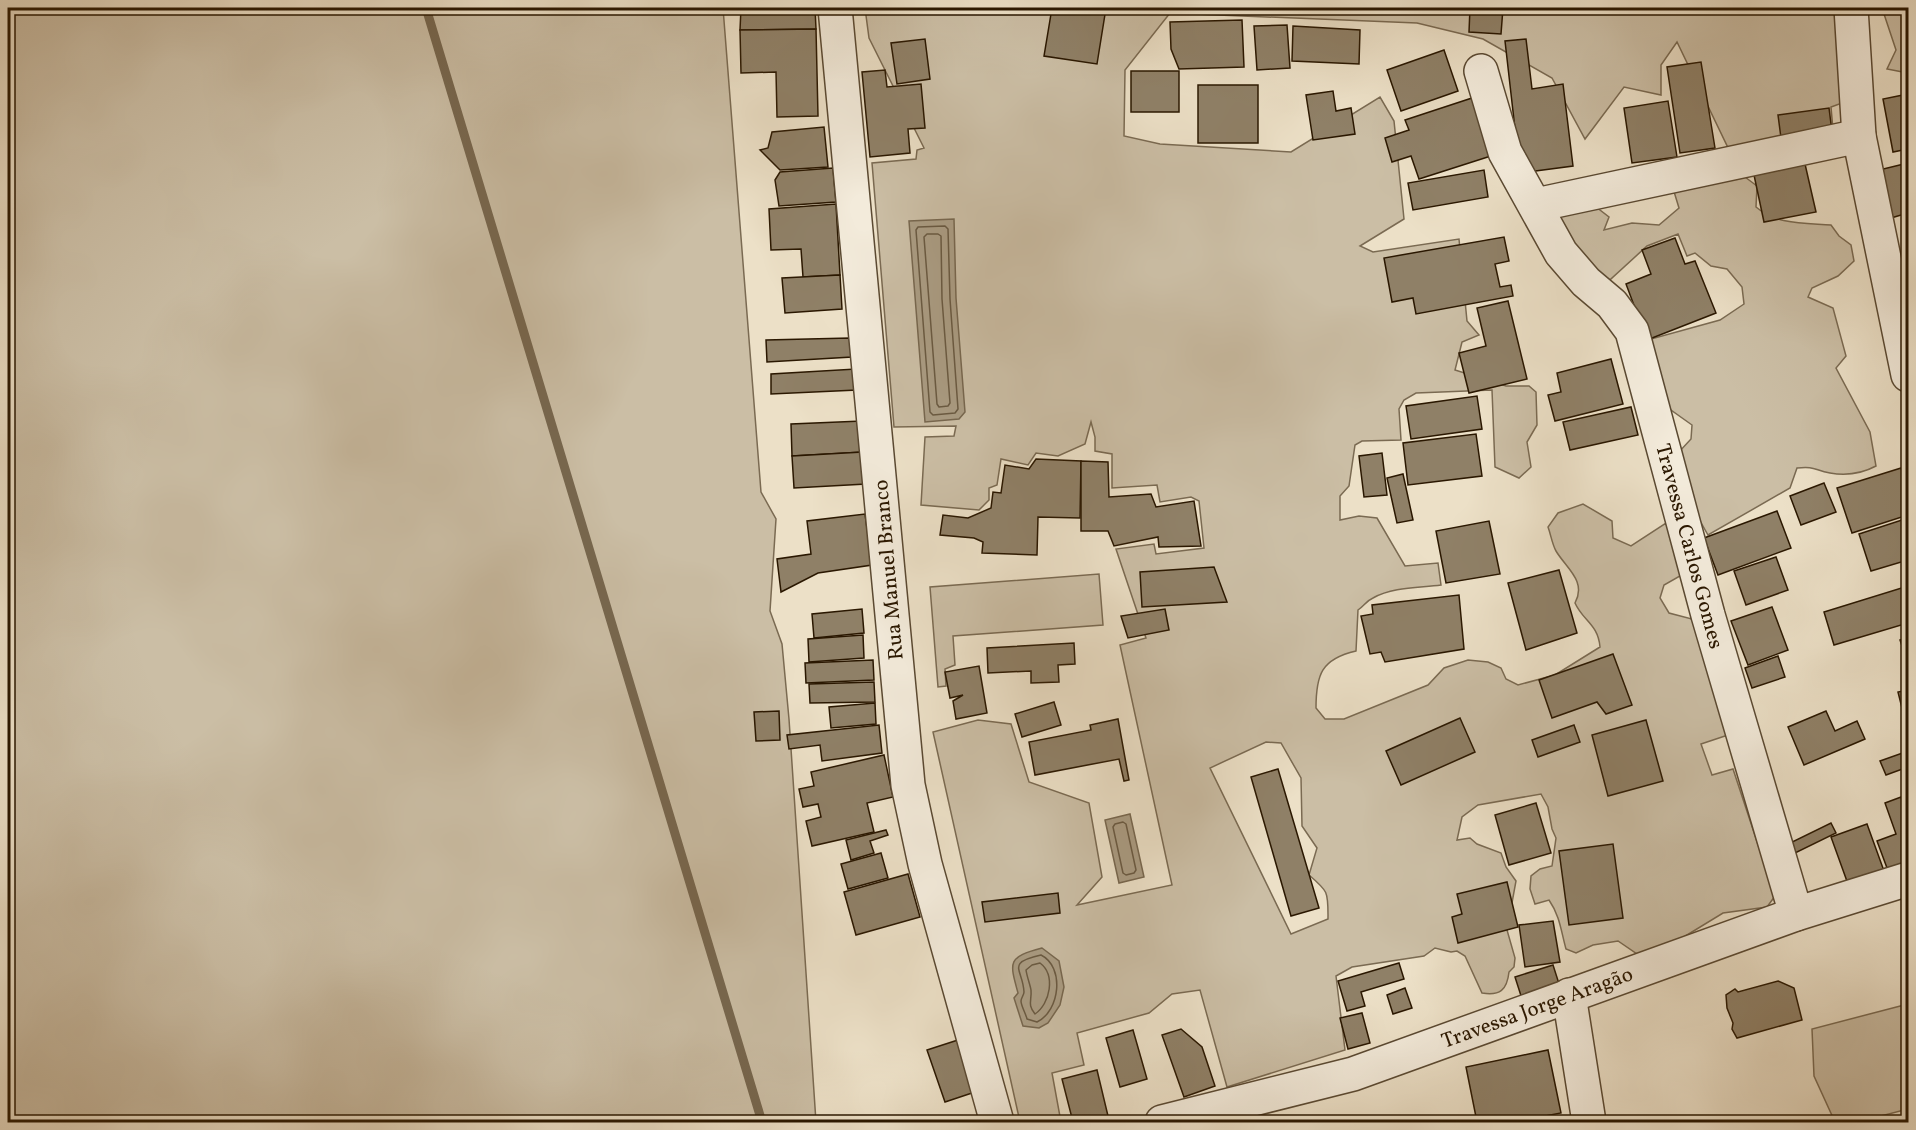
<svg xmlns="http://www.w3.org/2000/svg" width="1916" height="1130" viewBox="0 0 1916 1130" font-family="Vollkorn,serif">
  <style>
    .green { fill: #cbbea5; stroke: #7a6a52; stroke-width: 1.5; fill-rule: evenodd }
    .water { fill: #aa9c83; stroke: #77674f; stroke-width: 1.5 }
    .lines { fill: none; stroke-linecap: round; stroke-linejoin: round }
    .shore { stroke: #6a5a42; stroke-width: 1.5 }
    .stream { stroke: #77674f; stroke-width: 9 }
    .building { fill: #8f8067; stroke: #2a1700; stroke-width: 1.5 }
    .minor-casing { stroke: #5a4932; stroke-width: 36 }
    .minor { stroke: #f3ebdb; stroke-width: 33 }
    .labels { text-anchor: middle; stroke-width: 4.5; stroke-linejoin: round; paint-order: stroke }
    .street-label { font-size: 21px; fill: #2a1700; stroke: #f3ebdb }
  </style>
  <rect width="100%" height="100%" fill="#ece0c7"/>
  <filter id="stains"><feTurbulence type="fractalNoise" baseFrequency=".00333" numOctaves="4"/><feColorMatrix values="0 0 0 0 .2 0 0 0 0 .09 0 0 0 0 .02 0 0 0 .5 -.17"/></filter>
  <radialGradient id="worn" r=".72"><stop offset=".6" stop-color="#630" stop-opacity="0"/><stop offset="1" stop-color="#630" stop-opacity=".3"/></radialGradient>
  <g class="green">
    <polygon points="8,8 723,8 761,492 776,519 770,611 782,644 789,719 816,1122 8,1122"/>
    <path d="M 865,8 L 1846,8 L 1853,99 L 1831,107 L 1833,130 L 1733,158 L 1677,42 L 1661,65 L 1661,95 L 1624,87 L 1585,139 L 1552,78 L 1483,39 L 1417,23 L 1170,13 L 1125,70 L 1124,136 L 1160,144 L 1291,152 L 1380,97 L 1394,121 L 1404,219 L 1360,246 L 1373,252 L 1459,239 L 1467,321 L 1479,335 L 1462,342 L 1455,370 L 1506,386 L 1529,386 L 1536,392 L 1537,425 L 1527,442 L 1531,467 L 1519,478 L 1495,467 L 1492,390 L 1416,393 L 1404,400 L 1399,409 L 1401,440 L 1362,441 L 1355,445 L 1349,486 L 1340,496 L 1340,520 L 1359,516 L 1377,518 L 1405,566 L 1438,563 L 1441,585 C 1418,588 1393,587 1373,598 C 1366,601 1364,606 1358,610 L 1356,651 C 1321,659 1316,675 1316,708 L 1325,719 L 1344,719 L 1428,685 L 1444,668 L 1468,660 L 1488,662 L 1501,668 L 1506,679 L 1518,685 L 1555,675 L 1600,647 C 1598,624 1583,621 1575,603 C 1587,581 1566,568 1556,551 C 1552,544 1551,535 1548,527 L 1558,513 L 1583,504 L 1612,521 L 1613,538 L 1631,546 L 1666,523 L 1686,560 L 1680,576 L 1664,585 L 1660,598 L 1669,613 L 1696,620 L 1734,733 L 1701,744 L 1712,775 L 1733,769 L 1775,896 L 1767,907 L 1723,913 L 1646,960 L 1618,941 L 1593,945 L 1576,953 L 1566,949 C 1561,931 1560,916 1549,900 L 1535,904 L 1530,889 L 1531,876 L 1540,869 L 1552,866 L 1556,838 L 1552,829 L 1548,807 L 1541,794 L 1478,805 L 1462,817 L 1457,840 L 1470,838 L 1477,844 L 1501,853 L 1506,867 L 1516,881 L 1507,930 L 1515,958 L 1514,967 L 1509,972 C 1507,990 1500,996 1482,993 L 1465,956 L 1457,951 L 1451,952 L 1435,948 L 1424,956 L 1352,967 L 1336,976 L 1345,1050 L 1227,1087 L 1200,990 L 1172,994 L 1149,1013 L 1077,1033 L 1084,1065 L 1052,1073 L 1061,1122 L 1020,1122 L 933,732 L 978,720 L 1011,724 L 1029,782 L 1089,803 L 1102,877 L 1077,905 L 1172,885 L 1120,645 L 1146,638 L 1116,549 L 1154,544 L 1156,554 L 1204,548 L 1199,501 L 1191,497 L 1160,502 L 1157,485 L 1112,488 L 1112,454 L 1095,451 L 1095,437 L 1091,422 L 1085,444 L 1058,456 L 1036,453 L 1028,465 L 1001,459 L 997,485 L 989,488 L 989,500 L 979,510 L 921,505 L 925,437 L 954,436 L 956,426 L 894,427 L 872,163 L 916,159 L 917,150 L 924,148 L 869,38 ZM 1266,742 L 1281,743 L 1301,778 L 1302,826 L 1317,848 L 1309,875 C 1329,892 1328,892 1328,919 L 1291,934 L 1210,768 Z"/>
    <polygon points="1882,8 1908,8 1908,73 1887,69 1896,50"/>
    <path d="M 1733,168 L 1757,186 L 1756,207 C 1777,225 1804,223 1831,225 L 1839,236 L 1851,245 L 1854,261 L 1838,276 L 1812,288 L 1808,297 L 1833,308 L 1846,356 L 1836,368 L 1870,432 L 1876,466 C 1861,474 1847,476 1830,473 C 1814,470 1815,466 1797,468 L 1790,488 L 1708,535 L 1677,480 L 1678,453 L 1691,439 L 1692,425 L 1664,405 L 1651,339 L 1720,320 L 1744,304 L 1742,287 L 1727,269 L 1711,266 L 1695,253 L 1687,256 L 1678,234 L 1647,246 L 1601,288 L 1551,208 L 1596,207 L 1609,217 L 1604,230 L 1632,223 L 1659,225 L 1679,208 L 1672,185 Z"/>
    <polygon points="1099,574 1103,625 953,636 955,665 945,669 946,686 938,687 930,587"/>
    <polygon points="1908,1004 1908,1109 1858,1122 1835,1122 1814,1076 1812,1029"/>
  </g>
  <g class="water">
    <polygon points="954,219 956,298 965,412 959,419 925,422 909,221"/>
    <polygon points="1130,814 1144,877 1119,883 1105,820"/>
    <path d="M 1042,948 L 1059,961 L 1064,987 L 1060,1005 L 1048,1023 L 1039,1028 L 1023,1026 L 1014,998 L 1018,993 C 1009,961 1008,957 1042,948 Z"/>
  </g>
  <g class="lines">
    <g class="shore">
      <polygon points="945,226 948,229 950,299 958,409 955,413 933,415 930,412 916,230 918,227"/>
      <polygon points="927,234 938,234 941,236 942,299 950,403 948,406 939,407 937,404 924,237"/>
      <polygon points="1123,822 1126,824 1136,870 1134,873 1126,875 1123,873 1113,827 1115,824"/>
      <path d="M 1041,955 C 1065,967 1060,1011 1037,1022 L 1027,1019 C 1026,1014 1021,1006 1021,1001 C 1021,998 1024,995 1024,992 C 1023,969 1005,963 1041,955 Z"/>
      <path d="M 1040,963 C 1056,975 1050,1004 1035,1014 C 1027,1004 1032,1001 1031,990 C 1030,984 1027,977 1026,970 L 1032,965 Z"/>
    </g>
    <polyline class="stream" points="426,8 762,1122"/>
  </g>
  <g class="building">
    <polygon points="741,8 815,8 816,29 740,30"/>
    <polygon points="1052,8 1106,8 1097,64 1044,56"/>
    <polygon points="1470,8 1503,8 1501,34 1469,32"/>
    <polygon points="1242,20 1244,67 1179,69 1171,49 1170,22"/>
    <polygon points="1287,25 1290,68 1257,70 1254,26"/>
    <polygon points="1293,26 1360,30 1359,64 1292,61"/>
    <polygon points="816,29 818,116 777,117 776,72 741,73 740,30"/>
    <polygon points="925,39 930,79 897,84 891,43"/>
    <polygon points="1526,39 1532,89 1563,84 1573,166 1520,173 1505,41"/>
    <polygon points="1444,50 1458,91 1401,111 1387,70"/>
    <polygon points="1701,62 1715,148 1680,153 1667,67"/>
    <polygon points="885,70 887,87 921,84 925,128 908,129 910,153 870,157 862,72"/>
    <rect x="1131" y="71" width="48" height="41"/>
    <rect x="1198" y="85" width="60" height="58"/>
    <polygon points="1333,91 1336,111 1351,108 1355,134 1313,140 1306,95"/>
    <polygon points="1908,94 1908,149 1893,152 1883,99"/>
    <polygon points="1475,97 1494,155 1419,179 1411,156 1392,162 1385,138 1409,130 1405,120"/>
    <polygon points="1668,101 1677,157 1632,163 1624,108"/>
    <polygon points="1829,108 1832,132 1781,138 1778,115"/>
    <polygon points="824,127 828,167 780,170 760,150 768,148 772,132"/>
    <polygon points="1908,163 1908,213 1891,218 1879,170"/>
    <polygon points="1805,164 1816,212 1764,222 1754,175"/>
    <polygon points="833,168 836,202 779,206 775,180 780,172"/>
    <polygon points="1484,170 1488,197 1413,210 1408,183"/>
    <polygon points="836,204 840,275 803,277 801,249 771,250 769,209"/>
    <polygon points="1504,237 1509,261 1495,264 1500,287 1511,285 1513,296 1416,314 1413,298 1392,302 1384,258"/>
    <polygon points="1675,238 1685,264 1695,261 1716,313 1647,340 1626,284 1651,274 1642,250"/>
    <polygon points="840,275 842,309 785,313 782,278"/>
    <polygon points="1508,301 1527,379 1469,393 1459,353 1486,346 1477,308"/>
    <polygon points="850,338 852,357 767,362 766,340"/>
    <polygon points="1611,359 1623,404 1555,421 1548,395 1561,392 1557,373"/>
    <polygon points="856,369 857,390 771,394 771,374"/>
    <polygon points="1477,396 1482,429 1411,439 1406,406"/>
    <polygon points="1631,407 1638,435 1570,450 1563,422"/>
    <polygon points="862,421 863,452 792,456 791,424"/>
    <polygon points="1476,434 1482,476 1408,485 1403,443"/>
    <polygon points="863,452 866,484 794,488 792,456"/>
    <polygon points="1382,453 1387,495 1364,497 1359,456"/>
    <polygon points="1036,459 1081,461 1080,518 1038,517 1037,555 982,553 983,542 974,538 940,535 943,515 968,518 991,508 993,492 1001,493 1005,465 1029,469"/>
    <polygon points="1081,461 1108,462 1109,497 1151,494 1156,507 1194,501 1201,546 1159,547 1158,537 1114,546 1108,531 1081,531"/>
    <polygon points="1901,468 1908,492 1908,515 1852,533 1837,488"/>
    <polygon points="1403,474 1413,520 1397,523 1387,478"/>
    <polygon points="1824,483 1836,512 1801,525 1790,496"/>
    <polygon points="1777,511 1791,548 1718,575 1704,538"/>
    <polygon points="865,514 872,565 818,573 781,592 777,559 811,554 807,521"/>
    <polygon points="1908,518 1908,560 1871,571 1859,534"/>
    <polygon points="1489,521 1500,574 1446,583 1436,531"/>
    <polygon points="1776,557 1788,590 1746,605 1734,571"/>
    <polygon points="1214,567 1227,602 1142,607 1140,572"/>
    <polygon points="1559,570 1577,633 1526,650 1508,583"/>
    <polygon points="1908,586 1908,623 1834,645 1824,612"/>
    <polygon points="1459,595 1464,649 1385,662 1381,652 1370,654 1361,616 1373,614 1372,605"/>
    <polygon points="1772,607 1788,650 1748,665 1731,621"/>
    <polygon points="862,609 864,633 814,638 812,614"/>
    <polygon points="1165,609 1169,630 1128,638 1121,616"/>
    <polygon points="863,635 864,658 809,662 808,639"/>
    <polygon points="1908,637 1908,664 1900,640"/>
    <polygon points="1074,643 1075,664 1058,665 1059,682 1031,683 1031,671 988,673 987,648"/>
    <polygon points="1613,654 1632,705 1606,714 1597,702 1552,718 1539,680"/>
    <polygon points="1778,656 1785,677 1752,688 1745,668"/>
    <polygon points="873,660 874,680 806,683 805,663"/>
    <polygon points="979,666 987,713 956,719 953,701 963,695 950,698 945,672"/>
    <polygon points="874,682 875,702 810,703 809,684"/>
    <polygon points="1908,690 1908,732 1898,692"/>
    <polygon points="1054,702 1061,725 1022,737 1015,714"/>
    <polygon points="875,703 876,724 831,728 829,707"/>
    <polygon points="779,711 780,740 756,741 754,712"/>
    <polygon points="1826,711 1835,731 1857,721 1865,739 1804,765 1788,727"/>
    <polygon points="1460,718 1475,752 1401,785 1386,751"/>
    <polygon points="1118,719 1129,780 1124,781 1119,759 1035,775 1029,742 1091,730 1090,725"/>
    <polygon points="1646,720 1663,781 1608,796 1592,735"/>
    <polygon points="879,725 882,753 822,761 820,745 789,749 787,735"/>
    <polygon points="1574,725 1580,742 1538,757 1532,740"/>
    <polygon points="1908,751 1908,767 1886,775 1880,761"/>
    <polygon points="884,755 893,797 867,803 874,832 812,846 806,821 821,817 818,804 803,807 799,789 814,786 811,772"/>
    <polygon points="1278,769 1319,908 1291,916 1251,777"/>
    <polygon points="1901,797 1908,819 1908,869 1890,876 1877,841 1896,834 1885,803"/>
    <polygon points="1536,803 1551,853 1509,865 1495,815"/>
    <polygon points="1831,823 1836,833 1793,854 1788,844"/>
    <polygon points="1867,824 1884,871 1848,884 1831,837"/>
    <polygon points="886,830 888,835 870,841 874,853 851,860 846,840"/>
    <polygon points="1613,844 1623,918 1569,925 1559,851"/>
    <polygon points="881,853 888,878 848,889 841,864"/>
    <polygon points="908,874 920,917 856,935 844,892"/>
    <polygon points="1507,882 1518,927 1458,943 1452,917 1462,914 1457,894"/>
    <polygon points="1058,893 1060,913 985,922 982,902"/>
    <polygon points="1553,921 1560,962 1525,967 1519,925"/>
    <polygon points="1399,963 1404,979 1361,992 1365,1006 1347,1011 1338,981"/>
    <polygon points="1553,965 1561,990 1523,1002 1515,977"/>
    <polygon points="1778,981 1794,988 1802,1020 1737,1038 1732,1029 1733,1023 1727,1008 1726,995 1735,989 1738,992"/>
    <polygon points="1405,988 1412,1008 1393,1014 1387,995"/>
    <polygon points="1362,1013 1370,1043 1348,1049 1340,1018"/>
    <polygon points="1181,1029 1202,1047 1215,1086 1184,1097 1162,1035"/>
    <polygon points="1133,1030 1147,1079 1120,1087 1106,1038"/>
    <polygon points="961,1039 978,1091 945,1102 927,1050"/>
    <polygon points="1548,1050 1561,1113 1513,1122 1477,1122 1466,1067"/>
    <polygon points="1097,1070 1108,1116 1081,1122 1073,1122 1062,1079"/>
  </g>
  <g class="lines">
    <defs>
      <g id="minor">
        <polyline points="835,8 908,785 925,864 997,1122"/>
        <polyline points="1851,8 1859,136 1908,375"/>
        <polyline points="1481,71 1505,152 1561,253 1586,282 1612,304 1632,331 1708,615 1796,914"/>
        <polyline points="1536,205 1859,136"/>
        <polyline points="1569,995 1589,1122"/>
        <polyline points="1162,1122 1353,1074 1796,914 1908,879"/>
      </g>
    </defs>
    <use href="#minor" class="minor-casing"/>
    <use href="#minor" class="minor"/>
  </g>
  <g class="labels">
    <g class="street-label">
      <text transform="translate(1690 546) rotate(75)" y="7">Travessa Carlos Gomes</text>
      <text transform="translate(888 570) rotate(-95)" y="7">Rua Manuel Branco</text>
      <text transform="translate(1537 1007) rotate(-20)" y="7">Travessa Jorge Aragão</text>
    </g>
  </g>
  <rect width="1916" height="1130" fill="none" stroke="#ece0c7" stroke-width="30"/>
  <rect x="9" y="9" width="1898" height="1112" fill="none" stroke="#2a1700" stroke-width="3"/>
  <rect x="15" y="15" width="1886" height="1100" fill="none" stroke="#2a1700" stroke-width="1.5"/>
  <rect width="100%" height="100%" filter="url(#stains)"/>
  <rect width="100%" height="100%" fill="url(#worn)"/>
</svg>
